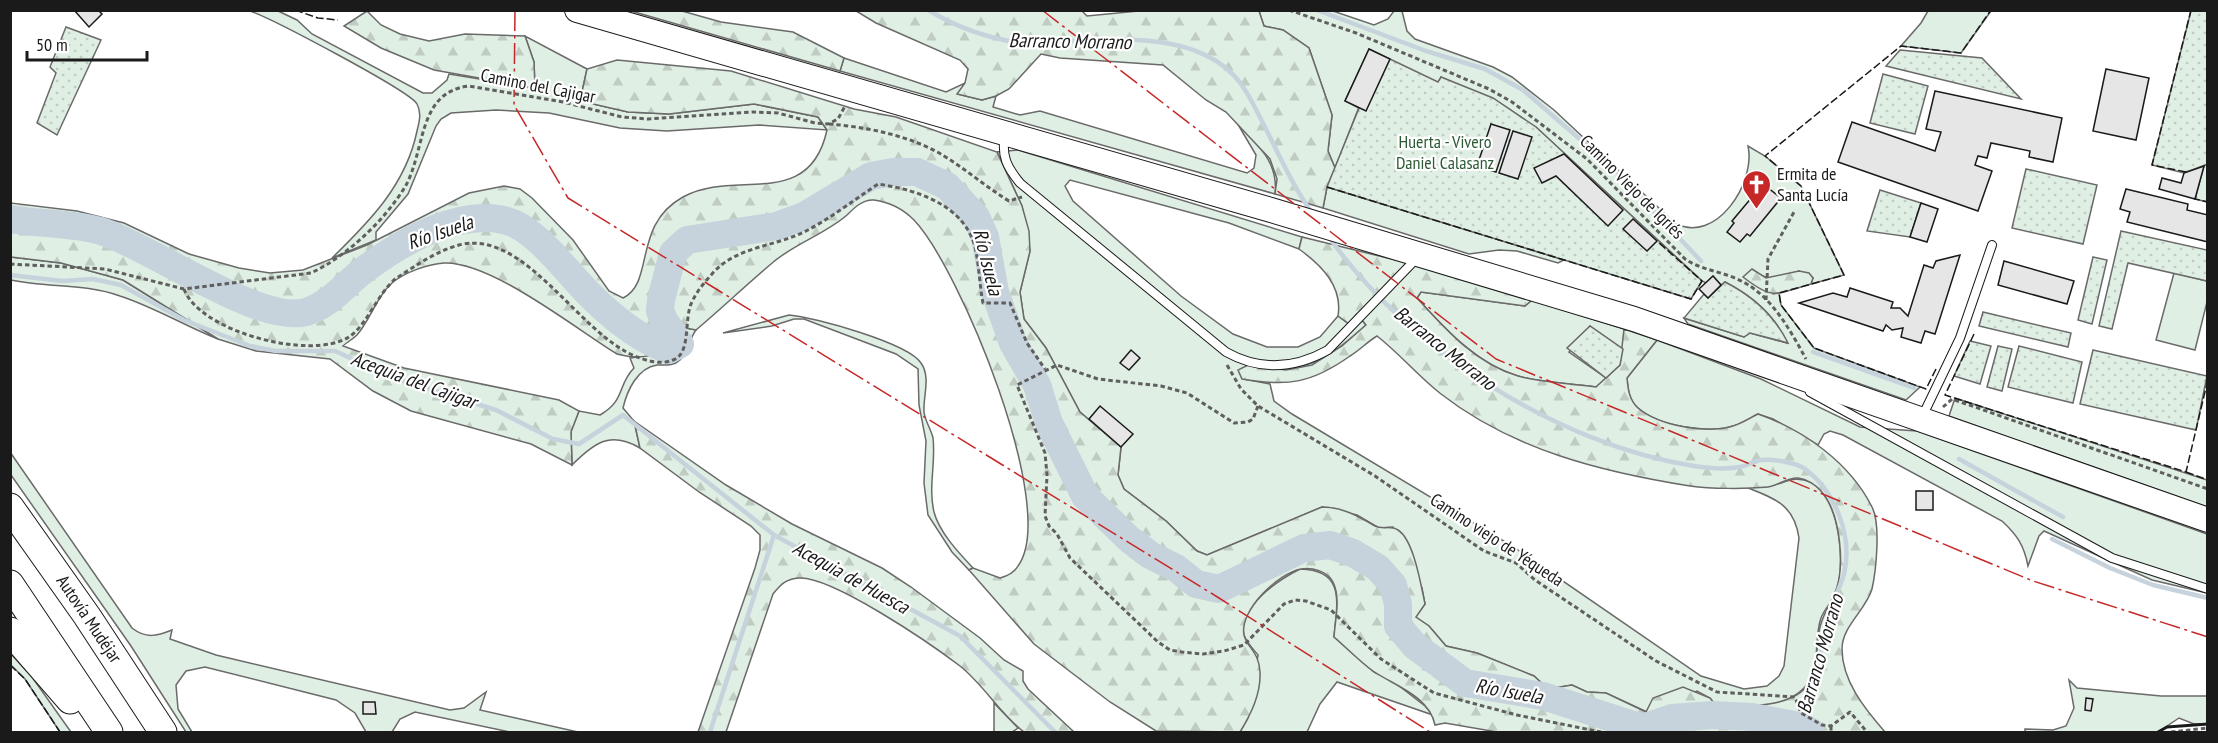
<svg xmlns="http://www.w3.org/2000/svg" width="2218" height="743" viewBox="0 0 2218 743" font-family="'PT Sans Narrow',sans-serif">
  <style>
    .grass { fill: #e0efe3; stroke: #6a6a6a; stroke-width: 1.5 }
    .forest { fill: url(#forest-firs); stroke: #6a6a6a; stroke-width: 1.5 }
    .garden { fill: url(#garden-dots); stroke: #6a6a6a; stroke-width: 1.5 }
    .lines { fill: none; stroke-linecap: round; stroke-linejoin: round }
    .stream { stroke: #c6d2dc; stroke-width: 4.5 }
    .river { stroke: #c6d2dc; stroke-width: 28 }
    .building { fill: #e6e6e6; stroke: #1a1a1a; stroke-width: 1.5 }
    .service-casing { stroke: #1a1a1a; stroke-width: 10 }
    .trunk-casing { stroke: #1a1a1a; stroke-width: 26 }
    .motorway-casing { stroke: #1a1a1a; stroke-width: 29 }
    .path { stroke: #5f5f5f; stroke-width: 3; stroke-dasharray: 4.5 3; stroke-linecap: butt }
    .service { stroke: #fff; stroke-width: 8 }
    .trunk { stroke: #fff; stroke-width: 24 }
    .motorway { stroke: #fff; stroke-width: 27 }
    .fence { stroke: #1a1a1a; stroke-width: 1.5; stroke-dasharray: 8 3; stroke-linecap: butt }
    .wall { stroke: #1a1a1a; stroke-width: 3 }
    .power { stroke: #c62828; stroke-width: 1.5; stroke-dasharray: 21 4.5 3 4.5; stroke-linecap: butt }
    .labels { text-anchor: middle; stroke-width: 4.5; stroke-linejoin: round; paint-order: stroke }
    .street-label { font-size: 18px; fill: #1a1a1a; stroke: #fff }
    .park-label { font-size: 18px; fill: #2b5a34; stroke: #fff }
    .poi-label { font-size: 18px; fill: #1a1a1a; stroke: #fff; text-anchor: start }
    .water-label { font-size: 20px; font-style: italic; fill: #1a1a1a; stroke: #fff }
  </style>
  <defs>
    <pattern id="forest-firs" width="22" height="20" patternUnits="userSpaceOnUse" patternTransform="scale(1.5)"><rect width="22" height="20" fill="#e0efe3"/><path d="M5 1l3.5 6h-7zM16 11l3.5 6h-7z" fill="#c0ccc2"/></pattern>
    <pattern id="garden-dots" width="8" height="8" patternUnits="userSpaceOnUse" patternTransform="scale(1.5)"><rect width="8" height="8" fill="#e0efe3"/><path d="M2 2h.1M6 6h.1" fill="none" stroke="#c0ccc2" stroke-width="1.8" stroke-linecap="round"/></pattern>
  </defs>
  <rect width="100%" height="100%" fill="#fff"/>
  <g class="grass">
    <path d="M 276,10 L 297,20 L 312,34 L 423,93 L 432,93 L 447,80 L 449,74 L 535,88 L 534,62 L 525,36 L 587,69 L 580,101 L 628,112 L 669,114 L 754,104 L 818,117 L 827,130 L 759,125 L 667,131 L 620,128 L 549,113 L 496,110 L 451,113 L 441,119 L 436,126 L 408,194 L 376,232 L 376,240 L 332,258 C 369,222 406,185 417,131 C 419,123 422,113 417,104 C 410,91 271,18 250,11 Z"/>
    <path d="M 1259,11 L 1333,11 L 1374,25 L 1388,19 L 1394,11 L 1402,11 L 1407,31 L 1415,39 L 1493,67 L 1512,77 L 1554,110 L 1675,223 C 1716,245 1756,183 1748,146 L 1765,156 L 1801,186 L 1844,275 L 1811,284 L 1813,278 L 1799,271 L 1773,279 L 1759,275 L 1773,294 L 1779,293 L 1781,305 L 1814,348 L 1920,387 L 1906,400 L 1688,324 L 1684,318 L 1744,337 L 1750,333 L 1787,343 C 1774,314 1753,297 1725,282 L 1721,285 L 1713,276 L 1706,283 L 1702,281 L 1536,127 L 1441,77 L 1439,82 L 1359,107 L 1335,168 L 1328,151 L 1332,115 L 1309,48 L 1283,30 L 1264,26 Z"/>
    <polygon points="1928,11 1928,10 1991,11 1961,53 1901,46 1921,23"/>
    <path d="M 844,58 L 946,92 L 965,83 L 958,94 L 982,100 L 996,96 L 993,107 L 1020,115 L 1040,111 L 1247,173 L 1254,168 L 1256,155 L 1236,121 C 1256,144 1279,161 1275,194 L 840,71 Z"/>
    <path d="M 1018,150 L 1302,237 L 1299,249 L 1229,223 L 1070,180 L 1065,186 L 1073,201 L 1181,296 L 1233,334 L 1267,347 L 1298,347 L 1320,337 L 1338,316 L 1349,324 L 1357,314 L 1366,325 C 1325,361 1305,376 1248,365 L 1243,379 L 1270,384 L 1274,401 L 1292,414 L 1512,546 L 1701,676 L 1744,689 L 1767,686 L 1779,676 L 1784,666 L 1799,538 C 1794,503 1773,498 1743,486 C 1752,486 1762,488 1770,486 C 1785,483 1795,475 1810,482 C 1840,496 1847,567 1835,595 C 1831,603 1824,610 1821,618 C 1813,640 1822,670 1804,688 C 1783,710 1746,706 1718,708 L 1710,698 L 1697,691 L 1647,712 L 1606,693 L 1587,692 L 1572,685 L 1548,689 L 1534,676 L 1477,653 L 1446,646 L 1429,626 L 1415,617 L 1425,604 L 1422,588 L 1393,527 L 1379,528 L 1357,515 L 1322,507 L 1207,555 L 1197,551 L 1166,521 L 1124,489 L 1118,475 L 1121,447 L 1080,412 L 1046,348 L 1024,319 L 1020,292 L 1030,251 L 1022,206 L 997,152 Z"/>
    <polygon points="2207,164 2207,202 2195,199 2204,166"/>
    <polygon points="1327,187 1564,260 1558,263 1517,251 1499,250 1469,254 1323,208"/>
    <path d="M 11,257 L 61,263 L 123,280 L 218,339 C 185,326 154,307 120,296 C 85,283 47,288 11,280 Z"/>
    <polygon points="2174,273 2207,281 2207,302 2195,350 2156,340"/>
    <path d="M 1421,292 L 1525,306 L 1532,300 L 1624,329 L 1623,349 L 1590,326 L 1569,352 L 1606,378 L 1596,387 C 1570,383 1542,383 1518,376 C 1477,364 1445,329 1417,298 Z"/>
    <path d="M 789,315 C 814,317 908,343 921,363 C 931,377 923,396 924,412 C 925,421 931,429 933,438 C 936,462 928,488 934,512 C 939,532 959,553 973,568 L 969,570 L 952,552 L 928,515 L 924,483 L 926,441 L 919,405 L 918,369 L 896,354 L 804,319 L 794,319 L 772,326 L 723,333 Z"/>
    <path d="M 681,327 L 696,330 C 689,339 688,353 680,360 C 674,366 666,365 657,365 C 637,368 627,391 623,408 L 634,421 L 640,448 C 610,431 595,442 572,465 L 571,431 L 579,411 L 600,415 C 626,400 617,385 634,368 L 630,358 C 654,355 669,348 681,327 Z"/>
    <path d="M 1657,340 L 1761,379 L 1860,427 L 1917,431 L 2207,534 L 2207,593 L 2152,580 L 2044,531 L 2039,536 L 2028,566 C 2024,545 2017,535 2002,521 L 1843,435 L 1830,431 L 1824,434 L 1818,445 L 1773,419 L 1758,414 C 1750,418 1741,424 1733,426 C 1707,434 1659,426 1638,408 C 1629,400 1628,389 1627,378 Z"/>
    <polygon points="1955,398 2207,480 2207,507 1949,416"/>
    <path d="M 10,452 L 132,628 C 146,639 157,636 172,630 L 170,639 L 216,655 L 450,710 L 464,708 L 486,692 L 480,710 L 578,732 L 510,732 L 415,712 L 400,719 L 392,732 L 366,732 L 355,713 L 336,700 L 205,667 L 186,671 L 176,685 L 178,709 L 192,732 L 186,732 L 131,646 L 11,475 Z"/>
    <path d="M 1300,569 C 1346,570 1337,603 1334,637 L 1374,672 L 1394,682 L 1425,706 L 1433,715 L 1337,682 L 1320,704 L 1307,732 L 1240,732 L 1248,718 L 1258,655 C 1254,650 1246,642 1244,635 C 1237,607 1280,579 1300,569 Z"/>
    <polygon points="10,653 32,677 71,732 60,732 25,679 11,665"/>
    <polygon points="2069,680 2077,688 2161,696 2207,696 2207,724 2194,724 2179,718 2158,732 2025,732 2025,729 2053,730 2066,726 2074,708"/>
    <polygon points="994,703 1018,728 1012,732 994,732"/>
  </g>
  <g class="forest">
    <polygon points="1081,10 1087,16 1149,10 1259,11 1264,26 1283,30 1309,48 1332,115 1328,151 1335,168 1327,187 1323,208 1275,194 1277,179 1270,159 1226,112 1206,100 1163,65 1060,58 1041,54 1009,89 996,96 982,100 957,94 965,83 968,69 960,60 876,23 856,11"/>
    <polygon points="367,11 381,25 400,34 429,41 465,34 525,36 534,62 535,88 434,70 381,48 344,26"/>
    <polygon points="631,11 682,11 721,22 793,32 844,58 840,71"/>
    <path d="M 617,60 L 731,71 L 854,109 L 896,117 L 997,152 L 1022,206 L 1029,231 L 1030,251 L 1020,292 L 1024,319 L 1046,348 L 1080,412 L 1121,447 L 1118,475 L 1124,489 L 1166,521 L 1197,551 L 1207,555 L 1322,507 C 1342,507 1358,516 1375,526 C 1383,530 1390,525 1398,530 C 1414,540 1421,586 1425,604 L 1416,617 L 1429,626 L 1446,646 L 1477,653 L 1534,676 L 1548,689 L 1572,685 L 1587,692 L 1606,693 L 1646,712 L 1653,698 L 1683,687 L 1710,698 L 1718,708 C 1745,706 1801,709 1812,677 C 1817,664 1817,646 1819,632 C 1821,617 1828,609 1834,595 C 1846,569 1841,513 1821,491 C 1816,485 1807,479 1798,478 C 1788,477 1777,486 1768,487 C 1746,489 1711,489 1690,486 C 1602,472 1513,450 1441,394 C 1418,376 1400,354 1377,336 C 1367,342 1360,350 1350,356 C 1312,383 1288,387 1242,379 L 1238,370 L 1248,365 L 1286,370 L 1312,365 L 1342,346 L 1366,325 L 1357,314 L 1349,324 L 1338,316 C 1343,286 1321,265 1299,249 L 1302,237 L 1428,268 L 1532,300 L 1525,306 L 1421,292 L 1417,298 C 1445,329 1476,364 1518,376 C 1542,383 1570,383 1596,387 L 1620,365 L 1624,329 L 1657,340 L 1627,378 C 1628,389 1629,400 1638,408 C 1659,426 1707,434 1733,426 C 1741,424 1750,418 1758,414 C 1804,430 1850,463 1872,507 C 1881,524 1876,571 1872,589 C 1866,610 1842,626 1842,649 C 1842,681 1865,709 1885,732 L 1497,732 L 1445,723 L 1435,725 C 1429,696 1395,686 1373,671 C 1359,661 1347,648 1334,637 C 1335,620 1341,598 1333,582 C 1327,571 1312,567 1301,569 C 1279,573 1239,610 1244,635 C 1247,648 1259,651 1260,672 C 1261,694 1251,714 1240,732 L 1156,731 L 1110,702 L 1034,644 L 969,570 L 973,568 L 1000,578 C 1007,576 1014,573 1018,566 C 1060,509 959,267 914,220 C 903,209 889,202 874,200 C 863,199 854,208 847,215 C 824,235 793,244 771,264 C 745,286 721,309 696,330 L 681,327 C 666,354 648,362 617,354 C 576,329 491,261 444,263 C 428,264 406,272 393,282 C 376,297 371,319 357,335 C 353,339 347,342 343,346 L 404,368 L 559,400 L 579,411 L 571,432 L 572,465 L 531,444 L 411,411 L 373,391 L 330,359 L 256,351 L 218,339 L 123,280 L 61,263 L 11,257 L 11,203 L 77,211 L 124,223 L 189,254 L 239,268 L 270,273 L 303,270 L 367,245 L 469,193 L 504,186 L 520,189 L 532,198 L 573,240 L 609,291 L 623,298 C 655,283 632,225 683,197 C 734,168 809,212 827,130 L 818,117 L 754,104 L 669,114 L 628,112 L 580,101 L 587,69 Z"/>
    <path d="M 1752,269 L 1766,278 L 1799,271 L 1809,273 L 1813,278 L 1811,284 C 1775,294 1774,301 1743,277 Z"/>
    <path d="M 634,421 L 726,485 L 792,524 L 882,568 L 911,587 L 980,638 L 1004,660 L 1023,671 L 1023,681 L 1028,689 L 1074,732 L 1024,732 C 1000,714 984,685 960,666 C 931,644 832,576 799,578 C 786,579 781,584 773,594 L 726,732 L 698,732 L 755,568 L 760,550 L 760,535 L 751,526 L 699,492 L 640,448 Z"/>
  </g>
  <g class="garden">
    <polygon points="2191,11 2207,11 2208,164 2184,173 2152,165"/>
    <polygon points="66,27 101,40 57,135 37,123 56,73 50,67"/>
    <polygon points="1369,49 1438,82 1441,77 1493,98 1536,127 1702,281 1691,299 1327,187 1359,108 1345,101"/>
    <polygon points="1900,50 1982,58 2021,99 1886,66"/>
    <polygon points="1883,74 1928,86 1915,134 1870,123"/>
    <polygon points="2026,169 2097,185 2083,244 2012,228"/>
    <polygon points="1880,190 1921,203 1910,237 1867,231"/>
    <polygon points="2121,231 2207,250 2207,281 2128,263 2112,329 2099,326"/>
    <polygon points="2093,257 2107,260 2092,324 2078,320"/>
    <path d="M 1725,282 C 1753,296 1774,315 1788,343 L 1750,333 L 1744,337 L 1684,318 L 1704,294 L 1708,298 Z"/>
    <polygon points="1983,312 2071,333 2068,347 1979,326"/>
    <polygon points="1590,326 1623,349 1620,365 1606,378 1567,348"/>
    <polygon points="1970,341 1991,346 1980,384 1954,376"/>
    <polygon points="1998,346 2012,349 2002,391 1987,387"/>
    <polygon points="2019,346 2082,362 2073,403 2008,387"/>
    <polygon points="2093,350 2207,376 2196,430 2080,404"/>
  </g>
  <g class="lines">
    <g class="stream">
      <path d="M 928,10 C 958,28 989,39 1023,43 C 1094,43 1205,20 1247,93 C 1270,133 1286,176 1312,213"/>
      <polyline points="1317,10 1426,51 1485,69 1523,90 1612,167 1701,261"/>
      <path d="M 1329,237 C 1407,349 1559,445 1694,466 C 1709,468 1724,470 1739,467 C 1747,466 1754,461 1761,460 C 1773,459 1795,462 1805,469 C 1836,492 1853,537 1844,574 C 1839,591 1831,605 1826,621 C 1821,640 1821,660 1817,680 C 1813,695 1806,712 1800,726"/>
      <polyline points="10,275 62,281 93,279 121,285 184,320 250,346 276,351 335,351 394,378 496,410 553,439 579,444 623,415 774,535"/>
      <polyline points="1813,352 1914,388"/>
      <polyline points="1959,459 2063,517"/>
      <polyline points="2052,539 2110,568 2153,585 2208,598"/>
      <polyline points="710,732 774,535 960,636 1055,732"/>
    </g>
    <path class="river" d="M 10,219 C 39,224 73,223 101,231 C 151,247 260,325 306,312 C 330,305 345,284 364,270 C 401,242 459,208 507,221 C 537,229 568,274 591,296 C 613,318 639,339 669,350 L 680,344 L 664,320 L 660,311 L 661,300 L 673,253 L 687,240 L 777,226 L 804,216 L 871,176 L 893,172 L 917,172 L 947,186 L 976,217 L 985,237 L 995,292 L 1013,343 L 1037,385 L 1049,423 L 1085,496 L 1129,539 L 1150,555 L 1176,568 L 1196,584 L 1219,589 L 1304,548 L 1330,545 L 1353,553 L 1378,568 L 1393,585 L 1398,604 L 1398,626 L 1415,646 L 1465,683 L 1543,696 L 1643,728 L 1672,718 L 1713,715 L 1752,717 L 1800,726 L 1811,732"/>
  </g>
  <g class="building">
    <polygon points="74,10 98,10 102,14 89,27"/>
    <polygon points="1369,49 1390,59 1366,111 1345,101"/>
    <polygon points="2106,69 2149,78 2136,140 2093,131"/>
    <polygon points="1935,91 2062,118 2053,162 2029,157 2030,151 1991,143 1987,158 1978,156 1975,165 1992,171 1978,211 1838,162 1852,122 1935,151 1941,132 1926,129"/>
    <polygon points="1491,124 1510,130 1496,172 1477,166"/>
    <polygon points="1513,131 1532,137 1518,179 1499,173"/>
    <polygon points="1564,154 1623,210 1608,226 1556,176 1542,183 1534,168"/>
    <polygon points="2204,166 2195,199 2159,189 2162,178 2181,183 2184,173"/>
    <polygon points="1763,184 1781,198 1750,236 1747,234 1740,242 1727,232 1734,223 1732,221"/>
    <polygon points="2126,189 2188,204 2187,210 2208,215 2208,242 2127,222 2130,212 2120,209"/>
    <polygon points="1921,203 1938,209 1927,242 1910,237"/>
    <polygon points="1633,219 1657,241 1647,251 1623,229"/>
    <polygon points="1960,255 1935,334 1925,331 1921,343 1901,337 1903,328 1892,330 1886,325 1883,331 1799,303 1833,293 1847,297 1850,288 1893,302 1891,308 1900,308 1908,316 1924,265 1933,268 1936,261"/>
    <polygon points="2004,261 2074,281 2067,304 1998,285"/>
    <polygon points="1713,276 1721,285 1708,298 1699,289"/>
    <polygon points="1131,350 1140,358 1129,370 1120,363"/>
    <polygon points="1100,406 1133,434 1121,447 1089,419"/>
    <rect x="1916" y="491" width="17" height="19"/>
    <polygon points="2086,698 2093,699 2091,711 2085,710"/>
    <polygon points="363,702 375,702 376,714 363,714"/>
  </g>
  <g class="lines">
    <defs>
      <g id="service">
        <path d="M 1005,135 C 1001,156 1007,167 1020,183 L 1226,352 C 1260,371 1294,369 1328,350 L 1416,259"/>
        <polyline points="1810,392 2112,558 2208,589"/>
        <polyline points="1923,415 1960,338 1992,245"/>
      </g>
      <polyline id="trunk" points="577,10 1271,210 1634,319 2208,520"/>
      <g id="motorway">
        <polyline points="10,507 87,616 163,732"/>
        <polyline points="10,584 109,732"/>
        <polyline points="10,631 70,700"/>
      </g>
    </defs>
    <use href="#service" class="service-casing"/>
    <use href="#trunk" class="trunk-casing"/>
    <use href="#motorway" class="motorway-casing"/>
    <g class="path">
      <path d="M 1289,10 L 1356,33 L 1489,89 L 1512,102 L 1587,159 L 1685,259 C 1701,270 1720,271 1737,279 C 1770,293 1789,328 1806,359"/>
      <path d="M 829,124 C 867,127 912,136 944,156 C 967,170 986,187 1009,201 L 1022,197"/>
      <path d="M 10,264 L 105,269 L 184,289 L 311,273 C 347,256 384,221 405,187 C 426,150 417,92 469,86 L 563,102 L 622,117 L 648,119 L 753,112 L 778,113 L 815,123 L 828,124 L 838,119 L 845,106"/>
      <path d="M 184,289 C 200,332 311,361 349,337 C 367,325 377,295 395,279 C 414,267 436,251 459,245 C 525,228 578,334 637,357 C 648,361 661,365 673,360 C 691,354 684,321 691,304 C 696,292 704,283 712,274 C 736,246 775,247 806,231 C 831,218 854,200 878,184 C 912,189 957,202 972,238 C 979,254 979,284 983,303 L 1010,303 L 1027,343 L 1045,369"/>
      <polyline points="1766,300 1768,259 1794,212"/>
      <polyline points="1227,365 1241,389 1258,406 1375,476 1484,551 1516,563 1535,580 1656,661 1717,692 1795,697 1801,713 1822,725 1831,726 1850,712 1867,732"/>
      <polyline points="1258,406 1253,419 1248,422 1234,423 1187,393 1161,386 1098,379 1057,365 1017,385 1045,453 1047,475 1045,516 1049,526 1057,534 1070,558 1158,642 1170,650 1182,652 1203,654 1224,651 1244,645 1284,604 1295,600 1306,601 1331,610 1381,659 1434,693 1517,715 1601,732"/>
      <polyline points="1943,407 1952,399 2208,489"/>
      <polyline points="1831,726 1831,732"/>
      <polyline points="2171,732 2208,728"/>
    </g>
    <use href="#service" class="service"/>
    <use href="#trunk" class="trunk"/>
    <use href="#motorway" class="motorway"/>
    <g class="fence">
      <polyline points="295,10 318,18 338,20"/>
      <polyline points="2186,172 2152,165 2191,10"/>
      <polyline points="1327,187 1691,299 1702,281 1657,241"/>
      <polyline points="2196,196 2195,199 2208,202"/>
      <polyline points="1974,334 1945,395 2186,472 2208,379"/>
      <polyline points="1936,369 1926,389 1814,348 1781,305 1779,293 1844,275 1801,186 1765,156 1901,46 1961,53 1991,10"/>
      <polyline points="2186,472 2208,480"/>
      <polyline points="10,665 25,679 60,732"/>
    </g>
    <polyline class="wall" points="2158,732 2167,727 2208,724"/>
    <g class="power">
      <polyline points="515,10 514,105 568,198 1219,598 1430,732"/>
      <polyline points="1042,10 1496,359 2033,581 2208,637"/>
    </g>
  </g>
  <defs>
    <symbol id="church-pin" viewBox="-11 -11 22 30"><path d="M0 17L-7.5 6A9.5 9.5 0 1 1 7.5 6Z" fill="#c62828" stroke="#fff"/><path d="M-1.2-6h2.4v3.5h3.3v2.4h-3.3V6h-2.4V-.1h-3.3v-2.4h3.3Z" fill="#fff"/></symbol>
  </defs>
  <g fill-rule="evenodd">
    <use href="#church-pin" x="1740" y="168" width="33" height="45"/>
  </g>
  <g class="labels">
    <g class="street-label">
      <text transform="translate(538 86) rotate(11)" y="6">Camino del Cajigar</text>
      <text transform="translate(1632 187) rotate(45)" y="6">Camino Viejo de Igriés</text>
      <text transform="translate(1497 540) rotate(33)" y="6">Camino viejo de Yéqueda</text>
      <text transform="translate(89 619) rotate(56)" y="6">Autovía Mudéjar</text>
    </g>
    <g class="park-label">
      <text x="1445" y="148">Huerta - Vivero<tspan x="1445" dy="21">Daniel Calasanz</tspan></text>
    </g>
    <g class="poi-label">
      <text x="1777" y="180">Ermita de<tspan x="1777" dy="21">Santa Lucía</tspan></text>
    </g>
    <g class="water-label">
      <text transform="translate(1070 41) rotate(1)" y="7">Barranco Morrano</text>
      <text transform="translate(440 232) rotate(-19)" y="7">Río Isuela</text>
      <text transform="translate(988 262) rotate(76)" y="7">Río Isuela</text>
      <text transform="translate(1445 348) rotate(38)" y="7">Barranco Morrano</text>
      <text transform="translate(414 380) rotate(20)" y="7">Acequia del Cajigar</text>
      <text transform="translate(851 577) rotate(29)" y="7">Acequia de Huesca</text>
      <text transform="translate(1820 654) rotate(-74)" y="7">Barranco Morrano</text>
      <text transform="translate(1509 691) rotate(10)" y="7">Río Isuela</text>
    </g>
  </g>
  <rect width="2218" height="743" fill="none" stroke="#1a1a1a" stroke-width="24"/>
  <path d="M27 51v9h120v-9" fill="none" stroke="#1a1a1a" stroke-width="3"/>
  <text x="36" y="51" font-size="18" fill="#1a1a1a" stroke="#ffffff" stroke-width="4.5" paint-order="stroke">50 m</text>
</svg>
